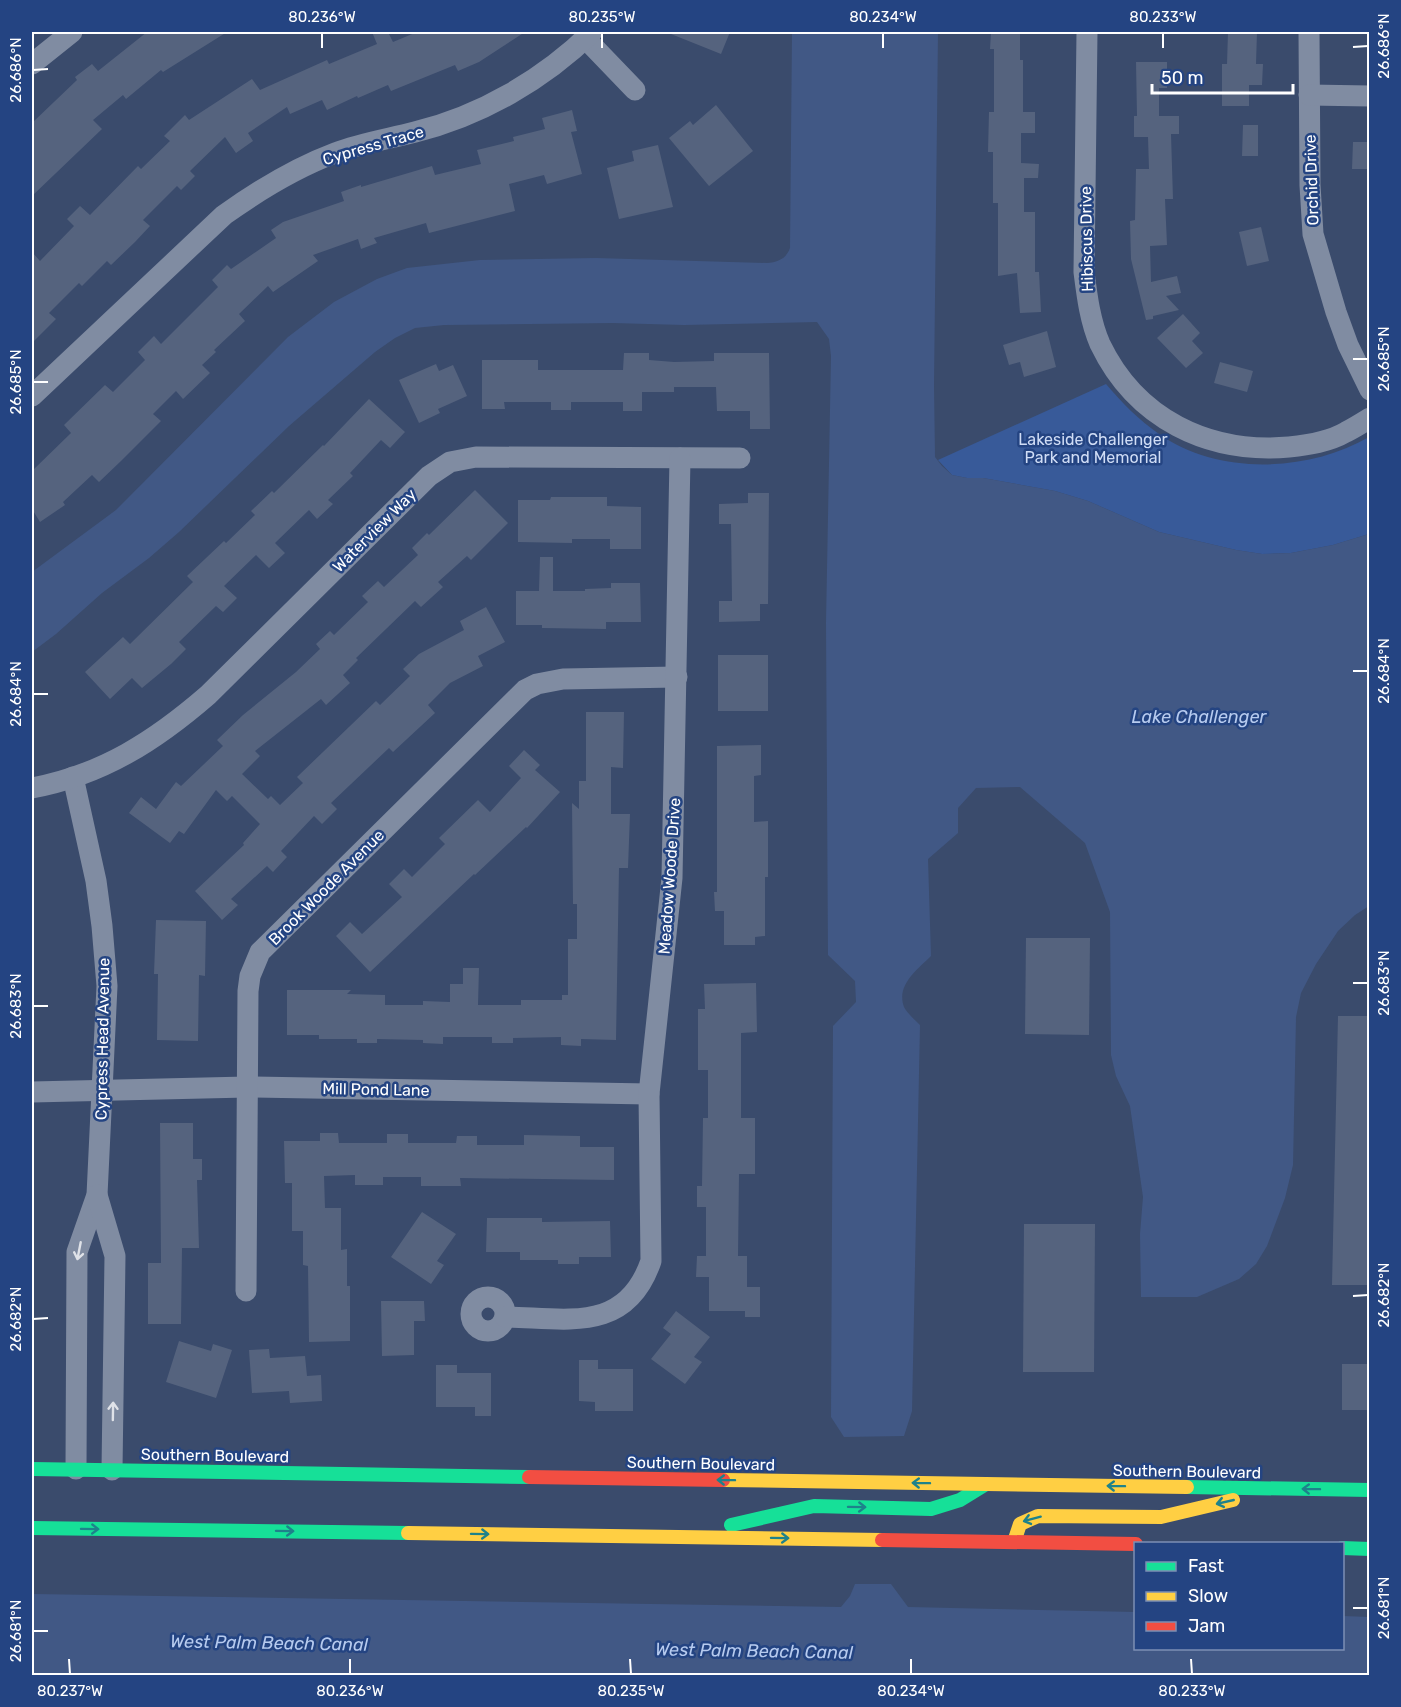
<svg xmlns="http://www.w3.org/2000/svg" width="1401" height="1707" viewBox="0 0 1401 1707" font-family="Rubik,sans-serif">
  <style>
    .green { fill: #385a99 }
    .water { fill: #415885 }
    .building { fill: #55637e }
    .lines { fill: none; stroke-linecap: round; stroke-linejoin: round }
    .street { stroke: #808ca2; stroke-width: 21 }
    .fast { stroke: #16e098; stroke-width: 14 }
    .slow { stroke: #ffcf43; stroke-width: 14 }
    .jam { stroke: #f24e42; stroke-width: 14 }
    .oneway { stroke: #dfe2e8 }
    .oneway2 { stroke: #1e828b }
    .ticks { fill: none; stroke: #fff; stroke-width: 2 }
    .labels { text-anchor: middle; stroke-width: 5; stroke-linejoin: round; paint-order: stroke }
    .street-label { font-size: 16px; fill: #fff; stroke: #244482 }
    .park-label { font-size: 16px; fill: #d0ddf6; stroke: #244482 }
    .water-label { font-size: 18px; font-style: italic; fill: #b7cbef; stroke: #244482 }
    .neatline { fill: none; stroke: #fff; stroke-width: 2 }
    .ticks-label { font-size: 15px; text-anchor: middle; fill: #fff }
  </style>
  <rect width="100%" height="100%" fill="#3a4b6c"/>
  <path class="green" d="M 1106,384 C 1122,403 1139,420 1159,434 C 1218,476 1309,472 1369,437 L 1369,534 L 1333,545 L 1291,553 L 1262,554 L 1236,550 L 1159,532 L 1088,501 L 1055,491 L 983,478 L 967,478 L 952,475 L 938,460 Z"/>
  <g class="water">
    <path d="M 792,32 L 938,32 L 934,386 L 935,457 L 942,466 L 952,475 L 967,478 L 983,478 L 1055,491 L 1088,501 L 1159,532 L 1236,550 L 1262,554 L 1291,553 L 1333,545 L 1369,534 L 1369,906 L 1355,915 L 1338,931 L 1316,964 L 1301,993 L 1296,1017 L 1293,1165 L 1285,1198 L 1267,1246 L 1256,1264 L 1239,1279 L 1197,1297 L 1141,1297 L 1140,1234 L 1143,1197 L 1130,1106 L 1116,1076 L 1111,1055 L 1110,912 L 1085,843 L 1020,787 L 976,788 L 958,808 L 958,833 L 928,859 L 931,956 C 917,970 896,985 904,1007 C 907,1013 915,1020 920,1025 L 912,1411 L 904,1436 L 844,1437 L 831,1417 L 833,1026 L 856,1002 L 855,981 L 828,955 L 826,623 L 831,356 L 829,339 L 817,322 L 684,325 L 613,323 L 444,325 L 415,328 L 395,338 L 375,352 L 289,426 L 179,532 L 149,558 L 102,593 L 56,634 L 32,652 L 32,572 L 116,510 L 288,337 L 334,302 L 377,279 L 407,268 L 480,260 L 596,258 L 767,263 C 778,262 786,259 790,248 Z"/>
    <polygon points="855,1584 891,1584 908,1607 1135,1612 1136,1648 1342,1648 1343,1616 1369,1617 1369,1675 32,1675 32,1594 841,1607 850,1596"/>
  </g>
  <g class="building">
    <polygon points="147,32 227,32 163,72 161,70 126,99 123,95 93,120 102,129 32,196 32,123 77,80 75,77 92,64 98,71"/>
    <polygon points="372,32 388,32 393,42 417,32 525,32 479,62 458,71 455,65 391,91 388,85 358,98 357,96 327,110 322,100 290,114 287,107 248,133 253,141 236,153 225,137 190,171 195,176 181,190 177,186 143,220 150,226 135,242 111,265 107,261 82,286 79,283 49,313 56,319 32,343 32,252 40,261 74,226 67,219 80,206 90,215 138,166 141,169 170,141 164,136 185,115 189,120 252,79 260,90 327,60 329,64 377,44"/>
    <polygon points="666,32 730,32 721,54"/>
    <polygon points="991,32 1020,32 1020,60 1023,60 1023,112 1035,112 1035,133 1021,133 1021,163 1039,164 1038,178 1024,178 1024,212 1035,212 1035,272 1039,272 1041,312 1020,313 1017,273 998,276 998,203 993,203 993,152 988,152 989,112 994,112 994,49 990,49"/>
    <polygon points="1228,32 1257,32 1256,64 1263,64 1262,85 1249,85 1249,106 1222,106 1222,64 1227,64"/>
    <polygon points="1136,62 1167,62 1167,88 1159,88 1159,116 1179,116 1179,134 1171,134 1173,199 1165,199 1167,245 1150,246 1151,282 1177,276 1181,293 1166,296 1179,310 1153,316 1153,319 1146,320 1131,259 1130,221 1135,220 1136,169 1149,169 1148,137 1134,137 1134,116 1137,116"/>
    <polygon points="716,105 753,151 709,186 669,138 690,121 693,125"/>
    <polygon points="572,110 577,131 571,132 582,174 547,184 544,175 509,184 515,211 429,233 426,223 374,238 377,243 361,249 358,239 313,255 318,261 273,292 268,286 239,314 245,321 214,350 216,352 202,365 210,373 183,399 176,391 153,414 161,421 121,461 99,482 92,475 63,502 65,505 40,522 32,509 32,471 71,433 64,425 105,385 113,392 145,360 138,352 154,336 161,344 218,287 212,280 227,265 231,269 276,238 271,230 283,222 344,201 341,192 361,185 361,187 432,166 435,175 481,164 477,150 514,141 513,137 545,129 542,118"/>
    <polygon points="1243,125 1258,125 1258,156 1242,156"/>
    <polygon points="1353,142 1370,142 1370,169 1352,169"/>
    <polygon points="658,145 673,207 619,219 607,168 634,161 632,151"/>
    <polygon points="1261,227 1269,261 1247,266 1239,232"/>
    <polygon points="1183,314 1200,333 1192,341 1203,353 1186,368 1157,338"/>
    <polygon points="1047,331 1056,367 1024,377 1020,362 1009,365 1003,345"/>
    <polygon points="624,353 649,353 649,360 674,362 714,361 714,353 769,353 770,429 750,429 750,411 717,411 716,387 674,387 674,392 642,392 642,411 623,411 623,402 571,402 571,410 551,410 551,402 504,402 505,409 482,409 482,360 538,360 538,370 623,370"/>
    <polygon points="1220,362 1253,371 1247,392 1214,383"/>
    <polygon points="436,364 439,371 453,365 467,396 438,409 440,413 419,423 399,380"/>
    <polygon points="369,399 405,432 390,448 381,440 350,473 353,476 328,500 333,504 317,519 309,510 275,543 285,553 269,568 256,555 224,586 237,598 223,612 216,606 179,642 186,649 171,664 142,688 132,678 110,699 85,672 123,637 130,644 193,582 187,576 224,541 226,543 255,515 251,511 272,491 274,493 323,445 324,446"/>
    <polygon points="475,490 508,523 471,560 467,556 438,582 443,587 421,607 415,601 356,658 358,660 343,675 350,683 326,705 321,699 255,751 260,756 242,774 268,799 271,796 280,805 303,783 297,777 376,701 380,705 410,676 403,669 419,654 464,630 460,621 486,607 505,642 478,656 483,666 450,683 428,705 435,713 393,752 389,748 331,803 337,809 322,824 314,816 281,851 287,857 273,872 267,866 231,899 238,905 222,920 195,891 244,845 243,843 260,824 232,796 227,801 216,790 184,834 179,831 170,843 129,813 141,797 156,809 176,782 181,786 223,746 217,740 243,715 296,672 320,649 316,644 330,631 334,635 368,602 362,596 378,581 384,587 418,555 412,548 427,533 429,535"/>
    <polygon points="748,493 769,493 768,604 760,604 760,621 719,622 719,601 732,601 731,524 719,524 719,504 748,503"/>
    <polygon points="551,497 607,497 607,506 641,507 641,549 610,549 610,539 572,539 572,543 518,542 518,500 550,500"/>
    <polygon points="540,557 553,557 553,591 585,591 585,589 611,588 611,583 640,583 641,622 606,622 606,629 542,628 542,625 516,625 516,591 539,591"/>
    <rect x="718" y="655" width="50" height="56"/>
    <polygon points="586,712 624,712 623,768 611,767 611,814 630,814 628,868 619,868 616,1040 581,1039 581,1046 561,1045 561,1037 513,1038 513,1043 492,1043 492,1037 443,1037 443,1044 423,1043 423,1040 377,1039 377,1043 357,1043 357,1039 319,1039 319,1035 287,1035 287,990 351,990 347,994 385,995 385,1005 423,1005 423,1001 450,1002 450,984 463,984 463,968 479,968 478,1005 521,1005 521,1000 562,1000 562,995 568,995 568,939 577,939 577,904 573,904 572,803 579,809 579,781 586,781"/>
    <polygon points="761,745 761,775 754,776 754,822 768,821 768,877 765,877 765,936 755,937 755,945 724,945 724,911 715,911 714,892 717,892 717,746"/>
    <polygon points="524,750 540,765 535,770 560,792 527,828 526,827 475,875 474,874 370,972 336,936 350,922 362,934 402,897 389,884 404,869 412,877 445,844 439,838 478,800 490,812 521,778 509,766"/>
    <polygon points="156,920 206,921 205,976 199,975 198,1041 157,1040 158,974 154,974"/>
    <polygon points="1026,938 1090,938 1089,1035 1025,1034"/>
    <polygon points="756,983 757,1032 741,1033 741,1118 755,1118 755,1174 739,1174 738,1256 747,1256 747,1287 760,1287 760,1317 745,1317 745,1311 709,1311 709,1277 696,1277 697,1256 706,1256 706,1207 697,1207 697,1186 702,1186 703,1118 708,1118 708,1070 698,1070 698,1009 705,1009 704,984"/>
    <polygon points="1338,1016 1370,1016 1370,1285 1332,1285"/>
    <polygon points="160,1123 193,1123 193,1159 202,1159 202,1180 197,1180 199,1248 182,1248 181,1324 148,1324 148,1263 161,1263"/>
    <polygon points="320,1133 338,1133 339,1143 387,1143 387,1134 408,1134 408,1143 456,1143 457,1136 477,1136 477,1145 524,1145 524,1135 580,1136 580,1147 614,1147 614,1180 460,1178 461,1186 421,1186 421,1177 383,1177 383,1185 355,1185 355,1175 324,1176 325,1208 341,1208 341,1250 347,1249 347,1286 350,1286 350,1341 309,1342 308,1266 303,1265 303,1231 292,1231 292,1183 285,1183 284,1141 320,1141"/>
    <polygon points="422,1212 456,1234 437,1261 444,1265 431,1284 391,1257"/>
    <polygon points="487,1218 542,1218 542,1222 610,1221 611,1257 579,1257 579,1264 558,1264 558,1260 520,1260 520,1252 486,1252"/>
    <polygon points="1024,1224 1095,1224 1094,1372 1023,1372"/>
    <polygon points="381,1301 424,1301 425,1321 414,1321 414,1355 382,1356"/>
    <polygon points="676,1311 710,1337 694,1357 702,1362 685,1384 651,1359 671,1334 663,1328"/>
    <polygon points="179,1341 211,1351 213,1344 232,1350 216,1398 166,1382"/>
    <polygon points="269,1349 270,1358 305,1356 307,1376 321,1375 322,1401 290,1403 289,1391 252,1393 249,1350"/>
    <polygon points="579,1360 598,1360 598,1369 633,1369 633,1411 595,1411 595,1402 579,1401"/>
    <rect x="1342" y="1364" width="28" height="46"/>
    <polygon points="436,1365 457,1365 457,1373 491,1373 491,1416 475,1416 475,1407 436,1407"/>
  </g>
  <g class="lines">
    <g class="street">
      <path d="M 1087,32 L 1084,272 C 1087,296 1090,321 1100,344 C 1136,419 1208,454 1289,447 C 1308,445 1329,442 1346,432 C 1354,428 1362,423 1370,418"/>
      <polyline points="1309,32 1310,185 1313,234 1336,312 1348,345 1370,390"/>
      <polyline points="585,38 635,90"/>
      <polyline points="32,64 72,32"/>
      <polyline points="1309,95 1370,96"/>
      <path d="M 32,396 L 224,215 C 259,190 295,168 335,153 C 361,143 388,139 415,132 C 481,116 544,79 592,32"/>
      <polyline points="73,777 96,881 102,926 107,986 97,1195 77,1252 76,1469"/>
      <path d="M 32,788 C 102,775 155,741 208,695 L 429,476 L 450,462 L 476,457 L 740,458"/>
      <polyline points="32,1092 247,1087 649,1094"/>
      <polyline points="97,1195 115,1256 112,1470"/>
      <polyline points="246,1291 248,991 250,976 260,952 525,690 537,684 563,679 677,677"/>
      <circle cx="488" cy="1314" r="17"/>
      <path d="M 505,1317 C 567,1318 626,1334 651,1261 L 649,1094 L 672,878 L 680,458"/>
    </g>
    <g class="fast">
      <polyline points="32,1469 529,1477"/>
      <polyline points="1187,1487 1370,1490"/>
      <polyline points="731,1525 814,1506 931,1509 960,1500 986,1484"/>
      <polyline points="32,1528 408,1533"/>
      <polyline points="1342,1548 1370,1549"/>
    </g>
    <g class="slow">
      <polyline points="723,1480 1187,1487"/>
      <polyline points="408,1533 882,1540"/>
      <polyline points="1014,1542 1020,1524 1038,1516 1161,1517 1233,1500"/>
    </g>
    <g class="jam">
      <polyline points="529,1477 723,1480"/>
      <polyline points="882,1540 1136,1544"/>
    </g>
  </g>
  <defs><path id="oneway-shaft" d="M-6 0H5M1.5-3L5.5 0L1.5 3" fill="none" stroke-width="1.6" stroke-linecap="round" stroke-linejoin="round" transform="scale(1.5)"/></defs>
  <g class="oneway">
    <use href="#oneway-shaft" transform="translate(79 1251) rotate(101)"/>
    <use href="#oneway-shaft" transform="translate(113 1411) rotate(-89)"/>
  </g>
  <g class="oneway2">
    <use href="#oneway-shaft" transform="translate(726 1480) rotate(-179)"/>
    <use href="#oneway-shaft" transform="translate(921 1483) rotate(-179)"/>
    <use href="#oneway-shaft" transform="translate(1116 1486) rotate(-179)"/>
    <use href="#oneway-shaft" transform="translate(1311 1489) rotate(-179)"/>
    <use href="#oneway-shaft" transform="translate(1225 1502) rotate(167)"/>
    <use href="#oneway-shaft" transform="translate(857 1507) rotate(1)"/>
    <use href="#oneway-shaft" transform="translate(1032 1519) rotate(165)"/>
    <use href="#oneway-shaft" transform="translate(90 1529) rotate(1)"/>
    <use href="#oneway-shaft" transform="translate(285 1531) rotate(1)"/>
    <use href="#oneway-shaft" transform="translate(480 1534) rotate(1)"/>
    <use href="#oneway-shaft" transform="translate(780 1538) rotate(1)"/>
  </g>
  <path class="ticks" d="M 322,33 L 322,48M 602,33 L 602,48M 883,33 L 883,48M 1163,33 L 1163,48M 1353,47 L 1368,46M 33,70 L 48,69M 1353,359 L 1368,359M 33,382 L 48,382M 1353,671 L 1368,671M 33,694 L 48,694M 1353,983 L 1368,983M 33,1006 L 48,1006M 1353,1296 L 1368,1295M 33,1319 L 48,1318M 1353,1608 L 1368,1608M 33,1631 L 48,1631M 69,1659 L 70,1674M 350,1659 L 350,1674M 630,1659 L 631,1674M 911,1659 L 911,1674M 1191,1659 L 1192,1674"/>
  <g class="labels">
    <g class="street-label">
      <text transform="translate(373 145) rotate(-16)" y="6">Cypress Trace</text>
      <text transform="translate(1311 180) rotate(-92)" y="6">Orchid Drive</text>
      <text transform="translate(1086 239) rotate(-91)" y="6">Hibiscus Drive</text>
      <text transform="translate(374 530) rotate(-45)" y="6">Waterview Way</text>
      <text transform="translate(669 876) rotate(-86)" y="6">Meadow Woode Drive</text>
      <text transform="translate(326 887) rotate(-45)" y="6">Brook Woode Avenue</text>
      <text transform="translate(102 1039) rotate(-89)" y="6">Cypress Head Avenue</text>
      <text transform="translate(376 1089) rotate(1)" y="6">Mill Pond Lane</text>
      <text transform="translate(215 1455) rotate(1)" y="6">Southern Boulevard</text>
      <text transform="translate(701 1463) rotate(1)" y="6">Southern Boulevard</text>
      <text transform="translate(1187 1471) rotate(1)" y="6">Southern Boulevard</text>
    </g>
    <g class="park-label">
      <text x="1093" y="445">Lakeside Challenger<tspan x="1093" dy="18">Park and Memorial</tspan></text>
    </g>
    <g class="water-label">
      <text x="1199" y="723">Lake Challenger</text>
      <text transform="translate(269 1643) rotate(1)" y="6">West Palm Beach Canal</text>
      <text transform="translate(754 1651) rotate(1)" y="6">West Palm Beach Canal</text>
    </g>
  </g>
  <rect width="1401" height="1707" fill="none" stroke="#244482" stroke-width="66"/>
  <rect x="1134" y="1542" width="210" height="108" fill="#244482" stroke="#7c8fb4" stroke-width="1.5"/>
  <rect x="1146" y="1562" width="30" height="9" fill="#16e098" stroke="#7c8fb4" stroke-width="1.5"/>
  <text x="1188" y="1572" font-size="18" fill="#ffffff">Fast</text>
  <rect x="1146" y="1592" width="30" height="9" fill="#ffcf43" stroke="#7c8fb4" stroke-width="1.5"/>
  <text x="1188" y="1602" font-size="18" fill="#ffffff">Slow</text>
  <rect x="1146" y="1622" width="30" height="9" fill="#f24e42" stroke="#7c8fb4" stroke-width="1.5"/>
  <text x="1188" y="1632" font-size="18" fill="#ffffff">Jam</text>
  <path d="M1152 84v9h141v-9" fill="none" stroke="#ffffff" stroke-width="3"/>
  <text x="1161" y="84" font-size="18" fill="#ffffff" stroke="#244482" stroke-width="4.5" paint-order="stroke">50 m</text>
  <rect x="33" y="33" width="1335" height="1641" class="neatline"/>
  <g class="ticks-label">
    <text x="322" y="22">80.236°W</text>
    <text x="602" y="22">80.235°W</text>
    <text x="883" y="22">80.234°W</text>
    <text x="1163" y="22">80.233°W</text>
    <text transform="translate(1384 46) rotate(-90)" y="5">26.686°N</text>
    <text transform="translate(16 70) rotate(-90)" y="5">26.686°N</text>
    <text transform="translate(1384 359) rotate(-90)" y="5">26.685°N</text>
    <text transform="translate(16 382) rotate(-90)" y="5">26.685°N</text>
    <text transform="translate(1384 671) rotate(-90)" y="5">26.684°N</text>
    <text transform="translate(16 694) rotate(-90)" y="5">26.684°N</text>
    <text transform="translate(1384 983) rotate(-90)" y="5">26.683°N</text>
    <text transform="translate(16 1006) rotate(-90)" y="5">26.683°N</text>
    <text transform="translate(1384 1295) rotate(-90)" y="5">26.682°N</text>
    <text transform="translate(16 1319) rotate(-90)" y="5">26.682°N</text>
    <text transform="translate(1384 1608) rotate(-90)" y="5">26.681°N</text>
    <text transform="translate(16 1631) rotate(-90)" y="5">26.681°N</text>
    <text x="70" y="1696">80.237°W</text>
    <text x="350" y="1696">80.236°W</text>
    <text x="631" y="1696">80.235°W</text>
    <text x="911" y="1696">80.234°W</text>
    <text x="1192" y="1696">80.233°W</text>
  </g>
</svg>
